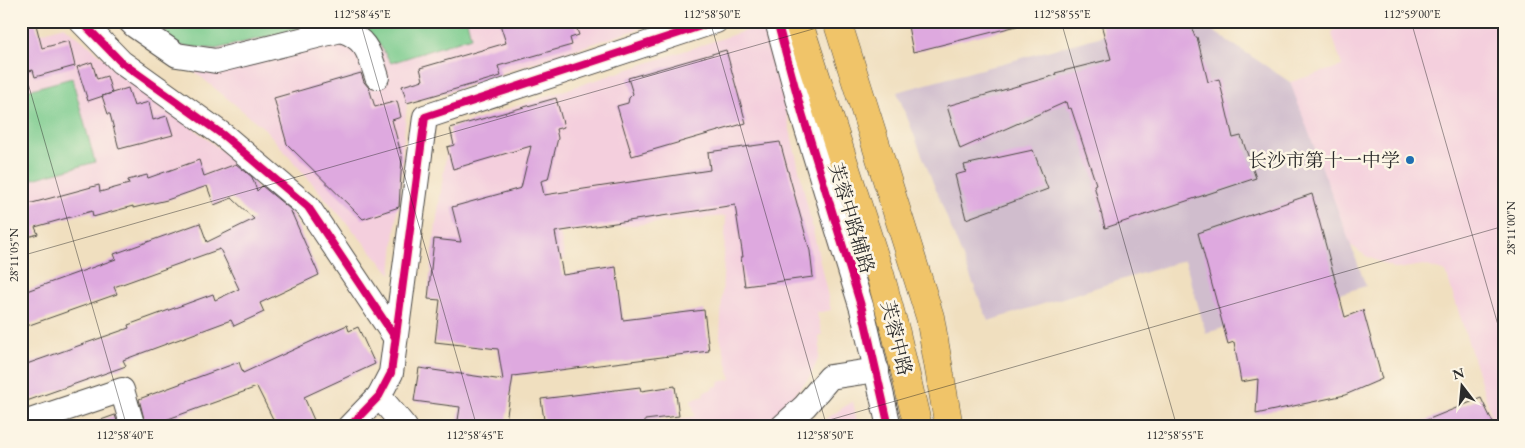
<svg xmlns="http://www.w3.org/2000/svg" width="1525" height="448" viewBox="0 0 1525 448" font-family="'EB Garamond','Noto Serif SC',serif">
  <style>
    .built { fill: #f4cfdd }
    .industrial { fill: #d0bdcd }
    .green { fill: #78ca8c; stroke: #527a5c }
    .building { fill: #dea9df }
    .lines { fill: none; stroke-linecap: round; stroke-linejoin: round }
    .minor-casing { stroke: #494641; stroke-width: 26 }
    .major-casing { stroke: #494641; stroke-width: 29 }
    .minor { stroke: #fff; stroke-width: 24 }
    .major { stroke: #f0c469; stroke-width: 28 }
    .cycleway-casing { stroke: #fcf5e5; stroke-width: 11 }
    .cycleway { stroke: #d6006c; stroke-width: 8 }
    .ticks { fill: none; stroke: #2b2b2b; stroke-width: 1; stroke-opacity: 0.45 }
    .poi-dot { fill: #1f6fb2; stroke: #fcf5e5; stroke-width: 2 }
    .labels { text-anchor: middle; stroke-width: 5; stroke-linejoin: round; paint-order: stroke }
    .poi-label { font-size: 19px; fill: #2b2b2b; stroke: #fcf5e5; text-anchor: end }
    .street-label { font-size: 19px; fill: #2b2b2b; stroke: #fcf5e5 }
    .neatline { fill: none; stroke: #2b2b2b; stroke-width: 2 }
    .ticks-label { font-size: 12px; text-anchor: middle; fill: #2b2b2b }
  </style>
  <rect width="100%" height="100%" fill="#fcf5e5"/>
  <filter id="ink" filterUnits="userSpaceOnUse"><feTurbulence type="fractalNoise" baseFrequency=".02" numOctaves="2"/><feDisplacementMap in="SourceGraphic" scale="10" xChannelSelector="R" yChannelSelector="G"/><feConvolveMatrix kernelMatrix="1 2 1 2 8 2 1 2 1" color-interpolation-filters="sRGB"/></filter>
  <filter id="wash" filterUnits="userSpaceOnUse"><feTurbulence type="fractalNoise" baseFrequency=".0096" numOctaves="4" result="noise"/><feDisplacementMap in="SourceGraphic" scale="20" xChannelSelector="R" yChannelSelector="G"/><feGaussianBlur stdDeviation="1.12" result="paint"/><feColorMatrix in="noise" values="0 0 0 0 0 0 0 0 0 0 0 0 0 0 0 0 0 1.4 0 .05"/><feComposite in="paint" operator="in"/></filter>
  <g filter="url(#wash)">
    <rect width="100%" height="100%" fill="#f0dfbf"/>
    <g class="built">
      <polygon points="132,21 664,21 407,103 391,274 265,129"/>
      <polygon points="1339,21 1504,21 1504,427 1495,427 1446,272 1424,265 1396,269 1366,256 1342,239 1290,82 1342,66 1332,34"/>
      <polygon points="766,24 831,310 817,313 822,334 819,336 820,347 819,357 810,377 796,392 800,406 771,424 762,427 649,427 695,416 691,400 704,396 703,392 713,389 712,387 718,386 718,382 731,379 720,337 726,216 560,232 565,260 434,239 450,128"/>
      <polygon points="64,26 251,174 21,208 21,39"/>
      <polygon points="853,401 858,427 814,427"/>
    </g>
    <polygon class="industrial" points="1157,21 1198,21 1290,82 1366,286 1206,333 1185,260 988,321 897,92"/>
    <g class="green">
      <polygon points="163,21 333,21 216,49 182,46 168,39"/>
      <polygon points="358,21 467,21 471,37 391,63 381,47"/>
      <polygon points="72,78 95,162 22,182 21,92"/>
    </g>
    <g id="blocks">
      <g class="building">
        <polygon points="21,21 35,21 42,48 69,41 75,66 35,77 33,70 21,73"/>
        <polygon points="499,21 574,21 579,35 570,38 572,45 498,66 501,76 407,103 402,86 423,80 420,68 506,43"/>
        <polygon points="907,21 1017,21 1017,26 913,52"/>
        <polygon points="1100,21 1189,21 1195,37 1197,37 1208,82 1219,79 1233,138 1241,136 1256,178 1105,228 1094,185 1096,184 1071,108 1068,109 1066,102 960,149 947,106 1056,75 1055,73 1111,59"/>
        <polygon points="726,50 746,123 632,156 617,106 628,103 629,98 633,94 628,78"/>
        <polygon points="92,62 97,79 107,76 112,93 88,101 77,67"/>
        <polygon points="361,73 364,82 369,88 375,107 397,101 401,117 392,120 402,157 399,207 363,219 287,144 274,98"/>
        <polygon points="128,88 134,106 149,102 153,120 167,116 173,135 119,149 110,114 108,114 102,96"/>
        <polygon points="556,98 564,127 556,129 558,138 548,179 541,181 544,195 710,170 708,152 780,142 810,251 813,277 745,286 741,257 743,257 735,205 555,232 563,275 616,267 623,320 704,310 709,351 513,376 505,427 457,427 460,407 414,401 419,368 503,380 498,349 435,342 440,300 428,299 434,239 461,242 452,207 521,188 531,146 453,169 447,147 454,145 450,128"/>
        <polygon points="1033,150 1048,189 966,219 955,175 966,172 964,165"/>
        <polygon points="199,160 204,176 236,164 252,177 257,191 262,186 290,209 319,275 260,303 264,312 234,326 231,320 123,360 126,366 21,403 21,366 129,328 128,325 213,294 215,300 239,289 220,249 114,287 117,294 21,328 21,293 116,259 114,254 200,223 207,242 254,219 232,198 214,205 207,186 167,200 133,208 133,206 93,217 92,211 35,227 38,234 21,239 21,206 99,185 100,192 129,184 128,180 147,175 148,178"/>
        <polygon points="1312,194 1345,317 1363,310 1382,379 1345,395 1256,414 1258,379 1241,382 1234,342 1228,344 1198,233"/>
        <polygon points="347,325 349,331 358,327 375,364 304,397 317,427 277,427 257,387 146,427 139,399 239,362 243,373"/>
        <polygon points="675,386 679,416 645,420 645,424 621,427 545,427 541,399 640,387 641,391"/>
        <polygon points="1481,398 1495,427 1412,427 1412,426"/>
        <polygon points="115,415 119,427 87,427 87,425"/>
      </g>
    </g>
  </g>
  <g filter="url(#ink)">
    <use href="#blocks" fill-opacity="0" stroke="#494641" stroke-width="1"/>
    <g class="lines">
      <defs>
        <g id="minor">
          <polyline points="81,21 121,62 223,135 308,207 395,337"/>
          <path d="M 130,21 L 135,26 L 177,55 L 216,61 L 341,30 C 367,39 369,53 377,77"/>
          <polyline points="777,21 802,113 862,309 889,427"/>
          <polyline points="379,396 405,427"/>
          <polyline points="27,422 122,390 133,427"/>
          <polyline points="349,427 379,396 391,373 425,117 716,21"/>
          <polyline points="782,427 805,406 830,377 877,370"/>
        </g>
        <g id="major">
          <polyline points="798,21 880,274 896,333 918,427"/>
          <polyline points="837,21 930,317 949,427"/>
        </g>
      </defs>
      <use href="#minor" class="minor-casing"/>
      <use href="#major" class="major-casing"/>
      <use href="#minor" class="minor"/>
      <use href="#major" class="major"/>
      <defs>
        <g id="cycleway">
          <polyline points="81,21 121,62 223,135 308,207 395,337"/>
          <polyline points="777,21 802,113 862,309 889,427"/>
          <polyline points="349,427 379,396 391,373 425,117 716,21"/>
        </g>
      </defs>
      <use href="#cycleway" class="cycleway-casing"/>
      <use href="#cycleway" class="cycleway"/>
    </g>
  </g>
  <path class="ticks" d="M 360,21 L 477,427M 710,21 L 827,427M 1061,21 L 1177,427M 1411,21 L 1504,346M 21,59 L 127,427M 21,256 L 841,21M 805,427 L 1504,226"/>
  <circle class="poi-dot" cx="1410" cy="160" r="5"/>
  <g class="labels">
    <g class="poi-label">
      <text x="1400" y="167">长沙市第十一中学</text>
    </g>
    <g class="street-label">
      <text transform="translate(852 218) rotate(73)" y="7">芙蓉中路辅路</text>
      <text transform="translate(897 338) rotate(76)" y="7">芙蓉中路</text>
    </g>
  </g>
  <rect width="1525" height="448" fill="none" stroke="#fcf5e5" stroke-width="55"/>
  <g transform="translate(1462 386) rotate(344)" stroke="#fcf5e5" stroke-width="4" paint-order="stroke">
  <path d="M0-4L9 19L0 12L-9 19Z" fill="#2b2b2b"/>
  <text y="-8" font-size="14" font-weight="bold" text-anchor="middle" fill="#2b2b2b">N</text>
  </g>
  <rect x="28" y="28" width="1470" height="392" class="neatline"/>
  <g class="ticks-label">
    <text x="362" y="18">112°58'45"E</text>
    <text x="712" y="18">112°58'50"E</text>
    <text x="1062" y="18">112°58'55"E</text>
    <text x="1412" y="18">112°59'00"E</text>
    <text transform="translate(1511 228) rotate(-90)" y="4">28°11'00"N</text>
    <text transform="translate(14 255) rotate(-90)" y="4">28°11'05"N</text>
    <text x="125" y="439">112°58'40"E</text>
    <text x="475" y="439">112°58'45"E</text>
    <text x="825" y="439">112°58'50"E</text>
    <text x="1175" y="439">112°58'55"E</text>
  </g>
</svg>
